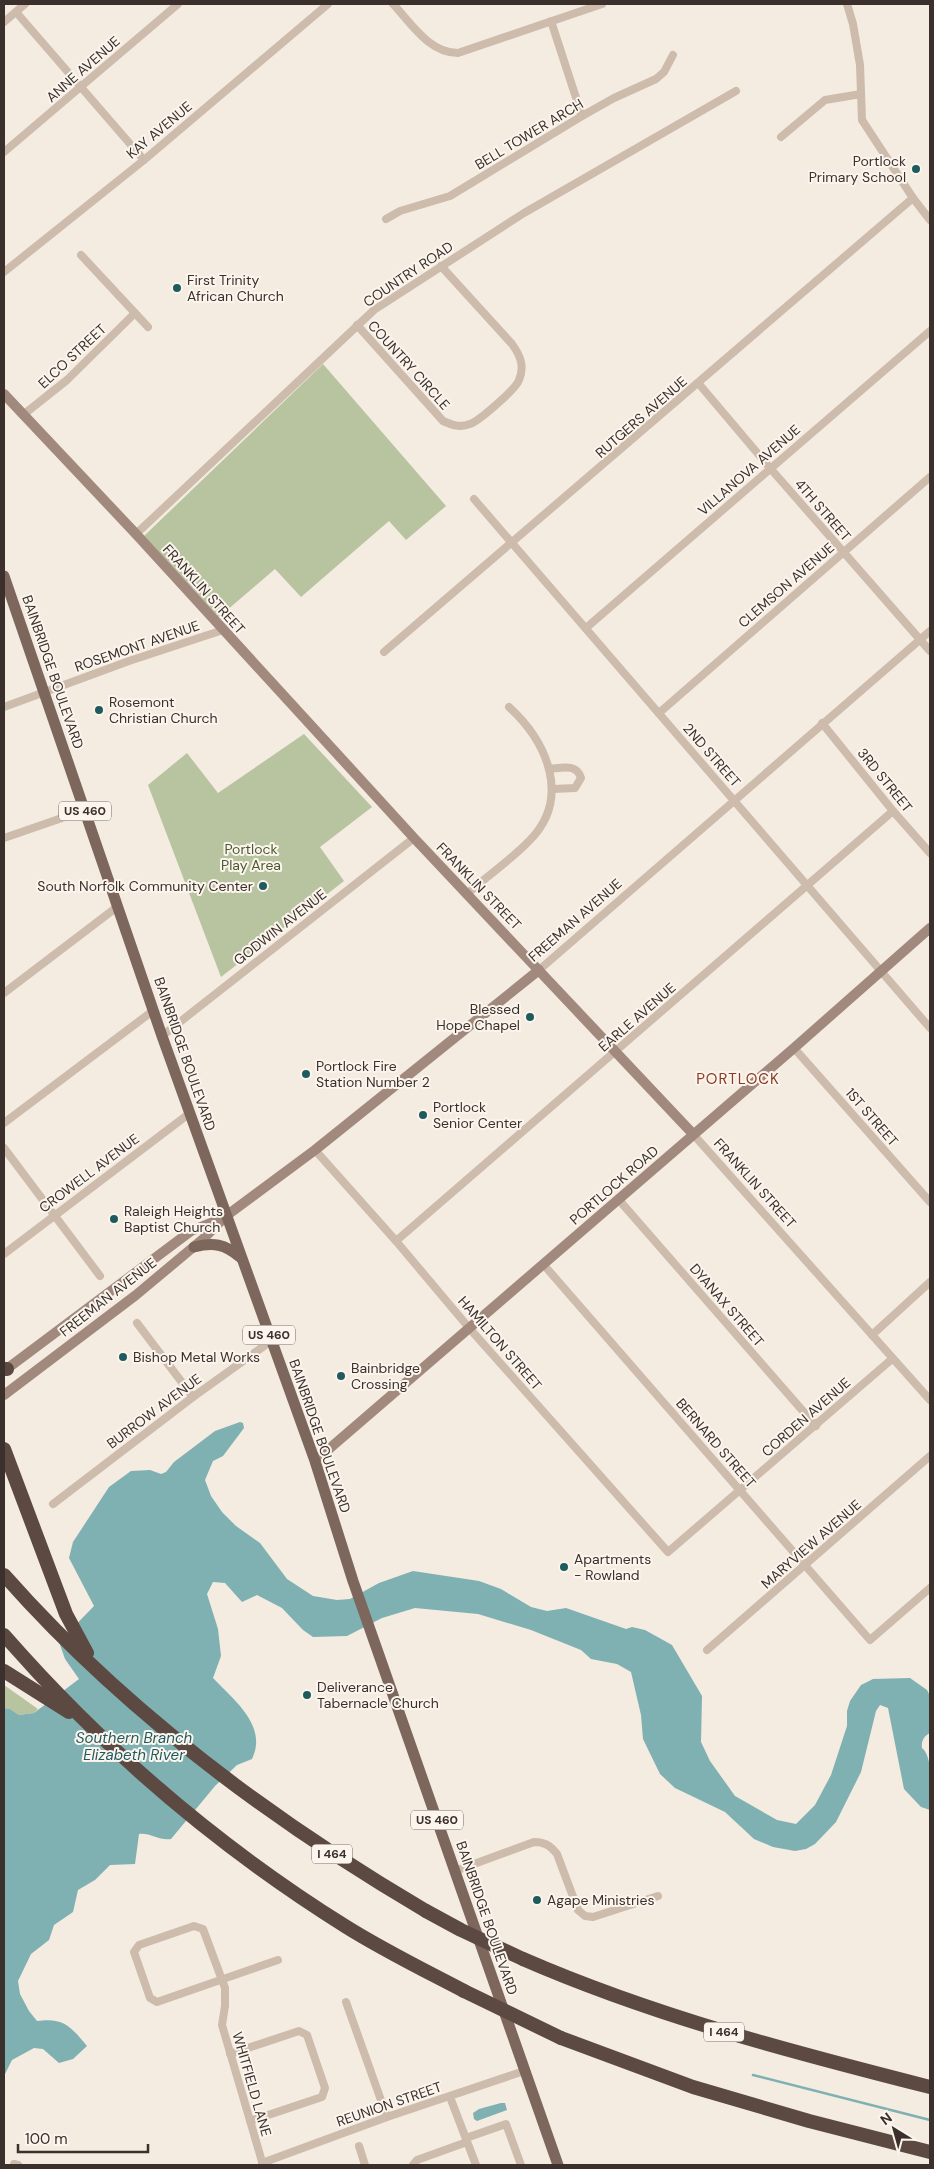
<svg xmlns="http://www.w3.org/2000/svg" width="934" height="2169" viewBox="0 0 934 2169" font-family="'DM Sans',sans-serif">
  <style>
    .green { fill: #b8c4a0 }
    .water { fill: #7fb0b2 }
    .lines { fill: none; stroke-linecap: round; stroke-linejoin: round }
    .stream { stroke: #7fb0b2; stroke-width: 2.5 }
    .street { stroke: #cdbbac; stroke-width: 8 }
    .secondary { stroke: #a18a7d; stroke-width: 10 }
    .primary { stroke: #7d675c; stroke-width: 11 }
    .highway { stroke: #5c4a42; stroke-width: 14 }
    .highway-bridge { stroke: #5c4a42; stroke-width: 14 }
    .poi-dot { fill: #1f5a5e; stroke: #fbf5ee; stroke-width: 2 }
    .labels { text-anchor: middle; stroke-width: 4; stroke-linejoin: round; paint-order: stroke }
    .shield { fill: #fbf5ee; stroke: #756b66; stroke-width: 1 }
    .shield-label { font-size: 12px; font-weight: bold; fill: #3b302b }
    .street-label { font-size: 14px; fill: #3b302b; stroke: #fbf5ee }
    .poi-label { font-size: 14px; fill: #3b302b; stroke: #fbf5ee; text-anchor: start }
    .park-label { font-size: 14px; fill: #4a5a2e; stroke: #fbf5ee }
    .neighbourhood-label { font-size: 15px; letter-spacing: 1px; fill: #8c3b22; stroke: #fbf5ee }
    .water-label { font-size: 15px; font-style: italic; fill: #1f5a5e; stroke: #fbf5ee }
  </style>
  <rect width="100%" height="100%" fill="#f4ebe1"/>
  <g class="green">
    <polygon points="323,364 446,506 406,540 389,521 301,597 275,569 219,617 144,536"/>
    <polygon points="304,734 372,807 320,847 344,881 221,977 148,785 187,753 218,793"/>
    <polygon points="4,1685 38,1709 34,1713 19,1715 10,1709 4,1708"/>
  </g>
  <g class="water">
    <path d="M 240,1422 L 243,1423 L 244,1428 L 223,1456 L 213,1461 L 205,1480 L 211,1496 L 222,1512 L 236,1526 L 260,1543 L 287,1579 L 313,1596 L 337,1600 L 350,1599 L 379,1583 L 413,1571 L 479,1581 L 501,1589 L 531,1607 L 547,1611 L 566,1608 L 626,1629 L 632,1627 L 645,1630 L 672,1645 L 702,1696 L 701,1742 L 710,1761 L 735,1796 L 777,1820 L 796,1824 L 815,1805 L 831,1775 L 847,1726 L 847,1711 L 850,1701 L 861,1685 L 873,1679 L 910,1678 L 927,1690 L 930,1696 L 930,1733 C 924,1736 921,1741 922,1748 C 934,1757 930,1794 930,1810 L 921,1807 L 904,1789 L 888,1708 L 880,1705 L 876,1711 L 861,1772 L 836,1822 L 815,1844 L 806,1849 L 795,1851 L 773,1847 L 754,1839 L 725,1812 L 675,1788 L 660,1774 L 643,1739 L 641,1715 L 631,1672 L 617,1664 L 591,1659 L 581,1650 L 531,1630 L 478,1614 L 415,1608 L 382,1618 L 347,1636 L 313,1637 L 303,1630 L 282,1608 L 257,1595 L 242,1602 L 225,1583 L 213,1582 L 207,1594 L 218,1629 L 221,1656 L 213,1678 C 234,1700 268,1726 252,1759 L 237,1765 L 215,1786 L 171,1839 C 159,1841 149,1832 139,1834 L 135,1864 L 110,1865 L 95,1880 L 78,1890 L 73,1912 L 54,1925 L 49,1940 L 31,1954 L 18,1981 L 20,1994 L 29,2011 L 37,2021 C 64,2017 71,2027 87,2046 L 73,2059 L 59,2063 L 43,2049 L 34,2048 L 12,2060 L 4,2076 L 4,1708 L 10,1709 L 19,1715 L 34,1713 L 79,1679 L 65,1659 L 59,1642 L 94,1606 L 69,1558 L 73,1542 L 109,1487 L 131,1471 L 150,1470 L 161,1474 L 166,1472 L 174,1462 L 215,1431 Z"/>
    <polygon points="501,2103 505,2103 507,2110 477,2121 474,2119 473,2113 479,2109"/>
  </g>
  <g class="lines">
    <polyline class="stream" points="753,2075 930,2120"/>
    <g class="street">
      <path d="M 393,4 C 411,23 429,53 458,53 L 602,4"/>
      <polyline points="847,4 853,24 860,65 862,120 913,198 930,220"/>
      <polyline points="16,12 144,160"/>
      <polyline points="551,21 582,116"/>
      <polyline points="4,22 25,4"/>
      <polyline points="781,137 825,100 861,94"/>
      <polyline points="4,152 178,4"/>
      <polyline points="386,219 400,211 450,196 582,116 614,98 656,79 664,72 673,55"/>
      <polyline points="81,255 148,327"/>
      <polyline points="4,272 144,160 328,4"/>
      <path d="M 357,325 L 443,421 C 452,425 460,428 470,424 C 479,421 516,389 519,380 C 525,366 520,355 512,344 L 441,266"/>
      <polyline points="699,384 770,468 930,651"/>
      <polyline points="23,415 67,380 135,313"/>
      <polyline points="474,499 930,1028"/>
      <polyline points="136,534 374,310 524,213 736,91"/>
      <polyline points="586,628 930,331"/>
      <polyline points="384,652 913,198"/>
      <polyline points="4,707 129,661 223,630"/>
      <polyline points="659,713 930,477"/>
      <polyline points="822,723 893,811 930,853"/>
      <path d="M 549,769 C 561,768 577,763 581,778 L 575,788 L 553,789"/>
      <polyline points="4,838 85,810"/>
      <path d="M 467,894 C 487,876 512,859 529,841 C 572,798 547,742 509,707"/>
      <polyline points="539,970 930,631"/>
      <polyline points="4,993 117,907"/>
      <polyline points="162,1036 414,838"/>
      <polyline points="794,1048 930,1202"/>
      <polyline points="4,1123 154,1010"/>
      <polyline points="693,1134 930,1400"/>
      <polyline points="4,1148 100,1276"/>
      <polyline points="315,1150 396,1241 470,1329 668,1552 892,1359"/>
      <polyline points="619,1200 816,1426"/>
      <polyline points="396,1241 893,811"/>
      <polyline points="4,1254 190,1113"/>
      <polyline points="543,1264 870,1640 930,1588"/>
      <polyline points="137,1323 193,1397"/>
      <polyline points="872,1335 930,1282"/>
      <polyline points="53,1504 193,1397 271,1341"/>
      <polyline points="707,1650 930,1456"/>
      <path d="M 455,1871 L 534,1842 C 544,1842 550,1845 557,1854 L 578,1910 L 585,1916 L 593,1917 L 658,1896"/>
      <polyline points="346,2002 387,2117"/>
      <polyline points="230,2054 299,2031 307,2035 325,2088 322,2097 250,2121"/>
      <polyline points="450,2097 476,2165"/>
      <polyline points="466,2138 506,2124 521,2165"/>
      <polyline points="359,2146 365,2165"/>
      <polyline points="262,2163 387,2117 524,2071"/>
      <polyline points="14,2164 18,2165"/>
      <polyline points="263,2165 222,2025 225,2006 225,1988 203,1929 194,1926 139,1945 134,1952 150,1998 157,2002 278,1960"/>
      <polyline points="413,2165 417,2160 467,2142"/>
    </g>
    <g class="secondary">
      <polyline points="4,394 136,534 414,838 693,1134"/>
      <polyline points="4,1371 191,1231 220,1219"/>
      <polyline points="4,1395 136,1295 203,1239 226,1216 315,1150 539,970"/>
      <polyline points="315,1461 794,1048 930,928"/>
    </g>
    <g class="primary">
      <polyline points="4,576 162,1036 315,1461 353,1581 558,2165"/>
      <path d="M 194,1247 C 213,1242 225,1244 240,1257"/>
    </g>
    <g class="highway">
      <polyline points="4,1369 7,1369"/>
      <polyline points="4,1449 66,1614 87,1653"/>
      <path d="M 4,1575 C 124,1711 271,1820 426,1911"/>
      <path d="M 4,1635 C 102,1747 219,1847 345,1926 C 383,1950 424,1970 464,1991"/>
      <polyline points="4,1671 69,1712"/>
      <path d="M 523,1959 C 654,2016 792,2052 930,2087"/>
      <polyline points="561,2038 693,2087 809,2121 930,2152"/>
    </g>
    <g class="highway-bridge">
      <polyline points="426,1911 461,1930 523,1959"/>
      <polyline points="464,1991 561,2038"/>
    </g>
  </g>
  <g class="poi-dot">
    <circle cx="916" cy="169" r="5"/>
    <circle cx="177" cy="288" r="5"/>
    <circle cx="99" cy="710" r="5"/>
    <circle cx="263" cy="886" r="5"/>
    <circle cx="530" cy="1017" r="5"/>
    <circle cx="306" cy="1074" r="5"/>
    <circle cx="423" cy="1115" r="5"/>
    <circle cx="114" cy="1219" r="5"/>
    <circle cx="123" cy="1357" r="5"/>
    <circle cx="341" cy="1376" r="5"/>
    <circle cx="564" cy="1567" r="5"/>
    <circle cx="307" cy="1695" r="5"/>
    <circle cx="537" cy="1900" r="5"/>
  </g>
  <g class="labels">
    <g class="shield">
      <rect x="59" y="801.5" width="52" height="19" rx="4"/>
      <rect x="243" y="1325.5" width="52" height="19" rx="4"/>
      <rect x="411" y="1810.5" width="52" height="19" rx="4"/>
      <rect x="312" y="1844.5" width="40" height="19" rx="4"/>
      <rect x="704" y="2022.5" width="40" height="19" rx="4"/>
    </g>
    <g class="shield-label">
      <text x="85" y="815">US 460</text>
      <text x="269" y="1339">US 460</text>
      <text x="437" y="1824">US 460</text>
      <text x="332" y="1858">I 464</text>
      <text x="724" y="2036">I 464</text>
    </g>
    <g class="street-label">
      <text transform="translate(83 69) rotate(-41)" y="5">ANNE AVENUE</text>
      <text transform="translate(159 130) rotate(-40)" y="5">KAY AVENUE</text>
      <text transform="translate(529 134) rotate(-31)" y="5">BELL TOWER ARCH</text>
      <text transform="translate(408 274) rotate(-34)" y="5">COUNTRY ROAD</text>
      <text transform="translate(72 356) rotate(-43)" y="5">ELCO STREET</text>
      <text transform="translate(409 365) rotate(48)" y="5">COUNTRY CIRCLE</text>
      <text transform="translate(641 417) rotate(-41)" y="5">RUTGERS AVENUE</text>
      <text transform="translate(749 470) rotate(-41)" y="5">VILLANOVA AVENUE</text>
      <text transform="translate(823 510) rotate(49)" y="5">4TH STREET</text>
      <text transform="translate(786 585) rotate(-41)" y="5">CLEMSON AVENUE</text>
      <text transform="translate(204 589) rotate(48)" y="5">FRANKLIN STREET</text>
      <text transform="translate(137 646) rotate(-19)" y="5">ROSEMONT AVENUE</text>
      <text transform="translate(53 672) rotate(71)" y="5">BAINBRIDGE BOULEVARD</text>
      <text transform="translate(712 755) rotate(49)" y="5">2ND STREET</text>
      <text transform="translate(885 780) rotate(51)" y="5">3RD STREET</text>
      <text transform="translate(479 886) rotate(46)" y="5">FRANKLIN STREET</text>
      <text transform="translate(575 920) rotate(-41)" y="5">FREEMAN AVENUE</text>
      <text transform="translate(280 927) rotate(-38)" y="5">GODWIN AVENUE</text>
      <text transform="translate(637 1017) rotate(-41)" y="5">EARLE AVENUE</text>
      <text transform="translate(185 1054) rotate(71)" y="5">BAINBRIDGE BOULEVARD</text>
      <text transform="translate(872 1117) rotate(49)" y="5">1ST STREET</text>
      <text transform="translate(89 1173) rotate(-37)" y="5">CROWELL AVENUE</text>
      <text transform="translate(755 1183) rotate(48)" y="5">FRANKLIN STREET</text>
      <text transform="translate(614 1185) rotate(-41)" y="5">PORTLOCK ROAD</text>
      <text transform="translate(108 1297) rotate(-38)" y="5">FREEMAN AVENUE</text>
      <text transform="translate(727 1305) rotate(49)" y="5">DYANAX STREET</text>
      <text transform="translate(500 1343) rotate(49)" y="5">HAMILTON STREET</text>
      <text transform="translate(154 1411) rotate(-37)" y="5">BURROW AVENUE</text>
      <text transform="translate(806 1417) rotate(-41)" y="5">CORDEN AVENUE</text>
      <text transform="translate(320 1436) rotate(71)" y="5">BAINBRIDGE BOULEVARD</text>
      <text transform="translate(716 1443) rotate(49)" y="5">BERNARD STREET</text>
      <text transform="translate(811 1544) rotate(-41)" y="5">MARYVIEW AVENUE</text>
      <text transform="translate(487 1918) rotate(71)" y="5">BAINBRIDGE BOULEVARD</text>
      <text transform="translate(252 2084) rotate(74)" y="5">WHITFIELD LANE</text>
      <text transform="translate(389 2104) rotate(-19)" y="5">REUNION STREET</text>
    </g>
    <g class="poi-label">
      <text x="906" y="166" text-anchor="end">Portlock<tspan x="906" dy="16">Primary School</tspan></text>
      <text x="187" y="285">First Trinity<tspan x="187" dy="16">African Church</tspan></text>
      <text x="109" y="707">Rosemont<tspan x="109" dy="16">Christian Church</tspan></text>
      <text x="253" y="891" text-anchor="end">South Norfolk Community Center</text>
      <text x="520" y="1014" text-anchor="end">Blessed<tspan x="520" dy="16">Hope Chapel</tspan></text>
      <text x="316" y="1071">Portlock Fire<tspan x="316" dy="16">Station Number 2</tspan></text>
      <text x="433" y="1112">Portlock<tspan x="433" dy="16">Senior Center</tspan></text>
      <text x="124" y="1216">Raleigh Heights<tspan x="124" dy="16">Baptist Church</tspan></text>
      <text x="133" y="1362">Bishop Metal Works</text>
      <text x="351" y="1373">Bainbridge<tspan x="351" dy="16">Crossing</tspan></text>
      <text x="574" y="1564">Apartments<tspan x="574" dy="16">- Rowland</tspan></text>
      <text x="317" y="1692">Deliverance<tspan x="317" dy="16">Tabernacle Church</tspan></text>
      <text x="547" y="1905">Agape Ministries</text>
    </g>
    <g class="park-label">
      <text x="251" y="854">Portlock<tspan x="251" dy="16">Play Area</tspan></text>
    </g>
    <g class="neighbourhood-label">
      <text x="738" y="1084">PORTLOCK</text>
    </g>
    <g class="water-label">
      <text x="134" y="1743">Southern Branch<tspan x="134" dy="17">Elizabeth River</tspan></text>
    </g>
  </g>
  <rect width="934" height="2169" fill="none" stroke="#3b302b" stroke-width="10"/>
  <g transform="translate(894 2129) rotate(323)" stroke="#fbf5ee" stroke-width="4" paint-order="stroke">
  <path d="M0-4L9 19L0 12L-9 19Z" fill="#3b302b"/>
  <text y="-8" font-size="14" font-weight="bold" text-anchor="middle" fill="#3b302b">N</text>
  </g>
  <path d="M18 2144v8h130v-8" fill="none" stroke="#3b302b" stroke-width="2.5"/>
  <text x="25" y="2144" font-size="15" fill="#3b302b" stroke="#fbf5ee" stroke-width="4" paint-order="stroke">100 m</text>
</svg>
